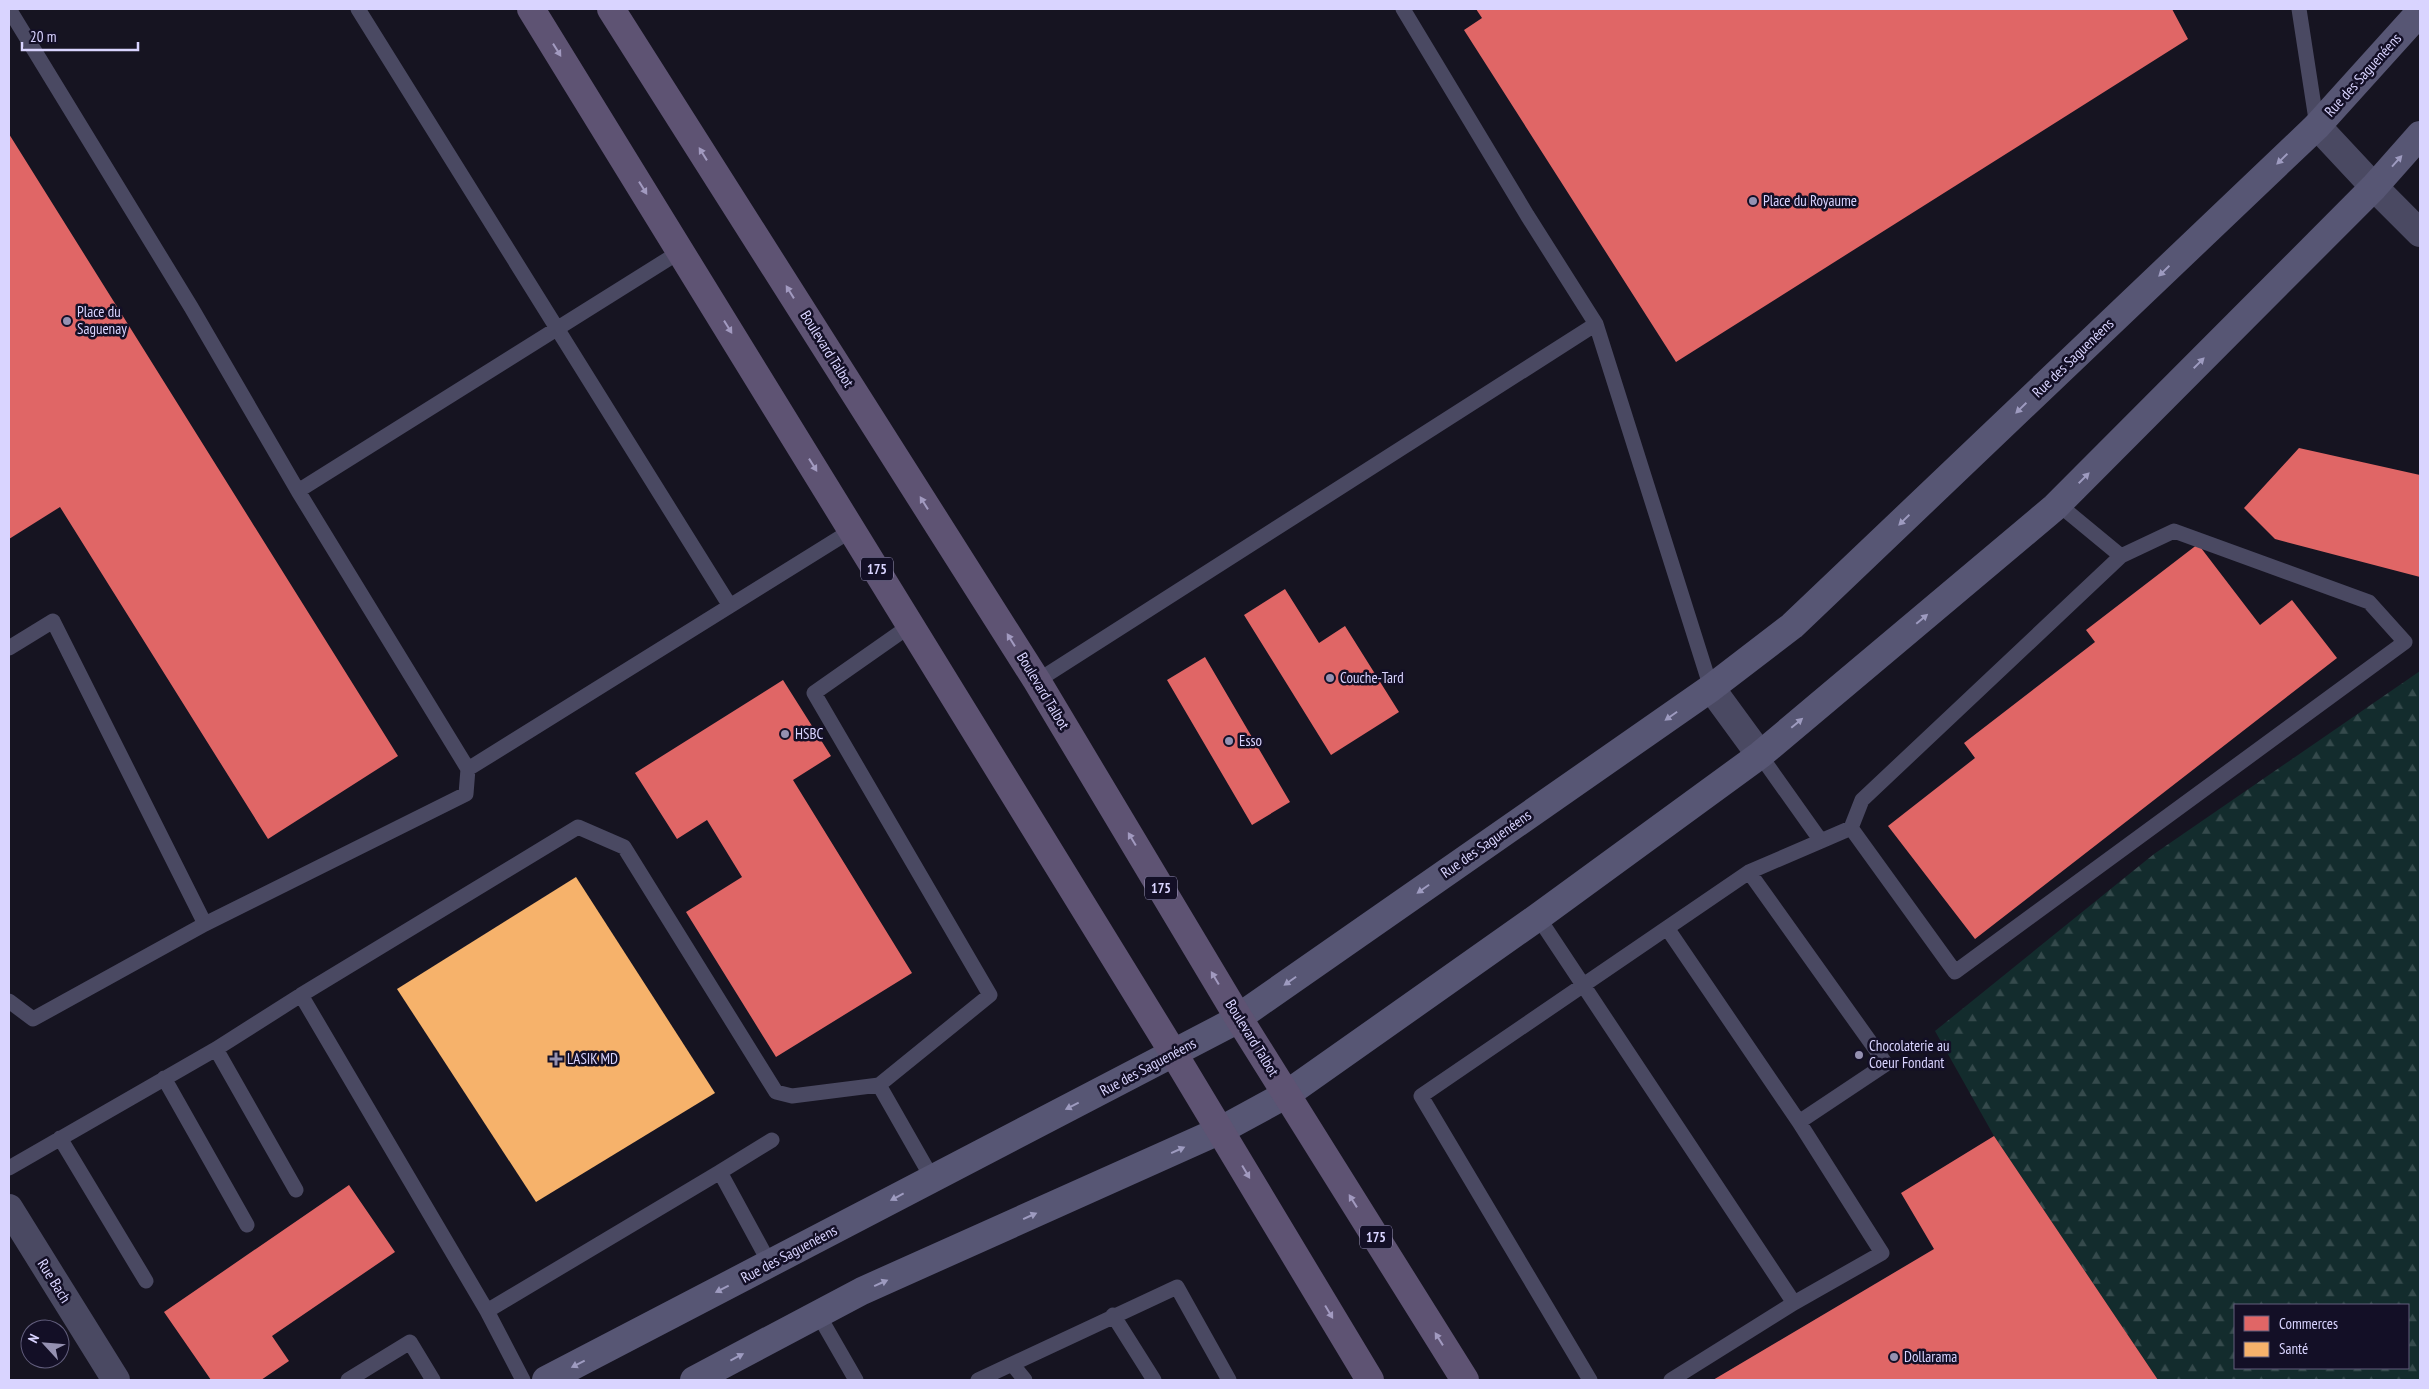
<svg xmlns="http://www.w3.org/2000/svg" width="2429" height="1389" font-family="'PT Sans Narrow',sans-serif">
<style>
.forest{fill:url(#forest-firs);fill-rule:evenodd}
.shops{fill:#e06666}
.health{fill:#f6b26b}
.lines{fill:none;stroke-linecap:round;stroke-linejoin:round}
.lane{stroke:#4a4962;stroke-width:15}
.street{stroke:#4a4962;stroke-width:28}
.secondary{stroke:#575674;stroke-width:28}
.primary{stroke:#5e5373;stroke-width:28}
.oneway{fill:#a29ac0}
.oneway2{fill:#9e9bc0}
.poi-dot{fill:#9591b1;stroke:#130f26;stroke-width:2}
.labels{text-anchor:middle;stroke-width:5;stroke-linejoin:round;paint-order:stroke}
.shield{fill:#130f26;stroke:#9e99be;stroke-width:1}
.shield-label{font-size:14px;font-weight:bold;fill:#d9d4ff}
.street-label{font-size:15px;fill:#d9d4ff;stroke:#130f26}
.poi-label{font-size:15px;fill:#d9d4ff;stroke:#130f26;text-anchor:start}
</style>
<defs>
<pattern id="forest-firs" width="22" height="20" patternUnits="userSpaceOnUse" patternTransform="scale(1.25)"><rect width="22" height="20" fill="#132c2d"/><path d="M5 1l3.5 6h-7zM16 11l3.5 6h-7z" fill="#354a4c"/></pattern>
</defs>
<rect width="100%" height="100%" fill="#161421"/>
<path class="forest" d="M 2420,671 L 2420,1380 L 2158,1380 L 1994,1136 L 1935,1031 L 2154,854 ZM 2235,1305 L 2408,1305 L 2408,1368 L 2235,1368 Z"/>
<path class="shops" d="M 1476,9 L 2172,9 L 2188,39 L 1676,362 L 1464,30 L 1482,18 Z
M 9,134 L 398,756 L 268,839 L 60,507 L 9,539 Z
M 2299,448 L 2420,475 L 2420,577 L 2275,539 L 2244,508 Z
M 2198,544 L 2260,625 L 2292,600 L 2337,658 L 1975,939 L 1888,826 L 1975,758 L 1964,743 L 2095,642 L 2086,630 Z
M 1285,589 L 1319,643 L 1345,626 L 1399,712 L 1331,755 L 1244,615 Z
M 1205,657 L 1290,802 L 1252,825 L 1167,680 Z
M 783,680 L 831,756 L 793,780 L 912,973 L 776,1057 L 686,912 L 742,877 L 707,820 L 677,839 L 635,773 Z
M 1994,1136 L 2158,1380 L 1713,1380 L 1934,1249 L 1901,1193 Z
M 349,1185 L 395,1252 L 272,1336 L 289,1361 L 261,1380 L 211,1380 L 164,1312 Z"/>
<path class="health" d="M 576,877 L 715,1093 L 536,1202 L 397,989 Z"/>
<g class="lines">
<path class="lane" d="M 9,9 L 191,307 L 298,491 L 681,251
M 358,9 L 730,606
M 1403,9 L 1527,215 L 1596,324 L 1711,688
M 2299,9 L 2317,126
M 298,491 L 468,769 L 852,530
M 9,648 L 53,621 L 205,924
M 1037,681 L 1596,324
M 1851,828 L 1862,800 L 2121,556 L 2058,504
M 1821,841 L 1851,828 L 1955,972 L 2405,642 L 2369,602 L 2174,531 L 2121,556
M 1749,872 L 1886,1064 L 1799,1122
M 1538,917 L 1794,1303
M 1667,928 L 1799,1122 L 1882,1253 L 1794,1303 L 1671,1380
M 9,1001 L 33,1019 L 205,924 L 466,794 L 468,769
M 216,1049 L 296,1190
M 164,1078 L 247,1225
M 879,1085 L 990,995 L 814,693 L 911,625
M 60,1138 L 146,1281
M 9,1168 L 216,1049 L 301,995
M 720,1172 L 772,1140
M 487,1311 L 720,1172 L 770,1264
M 818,1314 L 856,1380
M 1113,1315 L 1154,1380
M 1012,1364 L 1025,1380
M 348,1380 L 410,1342 L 433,1380
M 523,1380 L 487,1311 L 301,995 L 578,827 L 624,847 L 776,1092 L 792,1096 L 879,1085 L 932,1178
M 978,1380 L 1177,1287 L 1229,1380
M 1590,1380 L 1421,1096 L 1749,872 L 1821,841 L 1760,755"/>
<path class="street" d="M 2317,126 L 2374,187 L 2420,233
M 1711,688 L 1760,755
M 9,1208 L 116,1380"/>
<path class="secondary" d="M 546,1380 L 1229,1024 L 1711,688 L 1792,626 L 2317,126 L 2420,12
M 694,1380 L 862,1291 L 1221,1130 L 1287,1094 L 1538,917 L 1760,755 L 2055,507 L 2374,187 L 2420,135"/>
<path class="primary" d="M 531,9 L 1174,1054 L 1370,1380
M 611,9 L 1037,681 L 1238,1017 L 1465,1380"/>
</g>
<defs><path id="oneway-solid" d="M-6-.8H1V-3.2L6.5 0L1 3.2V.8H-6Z" transform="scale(1.25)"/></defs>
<g class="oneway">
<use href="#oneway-solid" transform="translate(557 50) rotate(58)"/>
<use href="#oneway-solid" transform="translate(703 154) rotate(-122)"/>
<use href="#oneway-solid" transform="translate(643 188) rotate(58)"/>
<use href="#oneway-solid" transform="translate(790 292) rotate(-122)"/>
<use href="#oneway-solid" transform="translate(728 327) rotate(58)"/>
<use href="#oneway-solid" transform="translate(813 465) rotate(58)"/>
<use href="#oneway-solid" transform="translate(924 503) rotate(-122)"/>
<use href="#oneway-solid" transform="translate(1011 640) rotate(-122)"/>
<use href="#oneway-solid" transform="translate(1132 839) rotate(-121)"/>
<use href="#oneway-solid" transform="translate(1215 978) rotate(-121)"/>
<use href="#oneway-solid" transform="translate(1246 1172) rotate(59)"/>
<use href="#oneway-solid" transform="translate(1353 1201) rotate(-122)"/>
<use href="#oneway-solid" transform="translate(1329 1312) rotate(59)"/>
<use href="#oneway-solid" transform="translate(1439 1339) rotate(-122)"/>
</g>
<g class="oneway2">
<use href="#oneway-solid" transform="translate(2282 159) rotate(136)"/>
<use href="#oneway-solid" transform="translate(2397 161) rotate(-48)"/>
<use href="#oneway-solid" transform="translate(2164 271) rotate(136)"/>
<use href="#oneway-solid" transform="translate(2199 363) rotate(-45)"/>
<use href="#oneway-solid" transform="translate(2021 408) rotate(136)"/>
<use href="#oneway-solid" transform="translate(2084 478) rotate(-45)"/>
<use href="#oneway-solid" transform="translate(1904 520) rotate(136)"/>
<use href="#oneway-solid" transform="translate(1922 619) rotate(-40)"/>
<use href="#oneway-solid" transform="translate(1671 716) rotate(145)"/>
<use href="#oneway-solid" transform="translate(1797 723) rotate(-40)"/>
<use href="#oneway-solid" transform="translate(1423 889) rotate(145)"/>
<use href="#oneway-solid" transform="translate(1290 981) rotate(145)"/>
<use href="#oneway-solid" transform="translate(1072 1106) rotate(153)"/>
<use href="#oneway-solid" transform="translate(1178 1150) rotate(-24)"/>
<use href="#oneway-solid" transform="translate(897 1197) rotate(152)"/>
<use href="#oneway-solid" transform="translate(1030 1216) rotate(-24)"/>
<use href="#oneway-solid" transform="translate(881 1283) rotate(-24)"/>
<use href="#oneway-solid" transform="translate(722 1289) rotate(153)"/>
<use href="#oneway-solid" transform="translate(737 1357) rotate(-28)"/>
<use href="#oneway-solid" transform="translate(578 1364) rotate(153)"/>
</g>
<g class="poi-dot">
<circle cx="1753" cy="201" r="5"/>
<circle cx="67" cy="321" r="5"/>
<circle cx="1330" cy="678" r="5"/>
<circle cx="785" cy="734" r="5"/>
<circle cx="1229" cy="741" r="5"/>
<circle cx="1859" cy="1055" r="5"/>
<path d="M553.5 1051.5h5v5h5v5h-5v5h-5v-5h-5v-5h5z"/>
<circle cx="1894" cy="1357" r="5"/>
</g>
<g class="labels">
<g class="shield">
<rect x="861" y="557.5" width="32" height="23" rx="4"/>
<rect x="1145" y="876.5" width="32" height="23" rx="4"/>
<rect x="1360" y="1225.5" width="32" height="23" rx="4"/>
</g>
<g class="shield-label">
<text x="877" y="574">175</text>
<text x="1161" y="893">175</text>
<text x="1376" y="1242">175</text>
</g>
<g class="street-label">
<text transform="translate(2363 75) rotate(-48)" y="5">Rue des Saguenéens</text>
<text transform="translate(827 349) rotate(58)" y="5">Boulevard Talbot</text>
<text transform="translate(2073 358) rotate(-44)" y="5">Rue des Saguenéens</text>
<text transform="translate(1043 691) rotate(59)" y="5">Boulevard Talbot</text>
<text transform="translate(1486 844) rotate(-35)" y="5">Rue des Saguenéens</text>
<text transform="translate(1252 1038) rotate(58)" y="5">Boulevard Talbot</text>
<text transform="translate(1148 1067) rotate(-28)" y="5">Rue des Saguenéens</text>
<text transform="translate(789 1254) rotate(-28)" y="5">Rue des Saguenéens</text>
<text transform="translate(54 1281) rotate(58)" y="5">Rue Bach</text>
</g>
<g class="poi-label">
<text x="1763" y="206">Place du Royaume</text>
<text x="77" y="317">Place du<tspan x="77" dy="17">Saguenay</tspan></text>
<text x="1340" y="683">Couche-Tard</text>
<text x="795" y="739">HSBC</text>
<text x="1239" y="746">Esso</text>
<text x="1869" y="1051">Chocolaterie au<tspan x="1869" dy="17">Coeur Fondant</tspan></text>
<text x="567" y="1064">LASIK MD</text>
<text x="1904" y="1362">Dollarama</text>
</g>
</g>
<rect width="2429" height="1389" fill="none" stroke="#d9d4ff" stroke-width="20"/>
<rect x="2234" y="1304" width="175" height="65" fill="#130f26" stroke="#625e7d"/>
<rect x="2244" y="1316" width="25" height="15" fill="#e06666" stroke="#625e7d"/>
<text x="2279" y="1329" font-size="15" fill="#d9d4ff">Commerces</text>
<rect x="2244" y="1342" width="25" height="15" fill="#f6b26b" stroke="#625e7d"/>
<text x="2279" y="1354" font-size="15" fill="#d9d4ff">Santé</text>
<g transform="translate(45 1344) rotate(296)"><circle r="24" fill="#130f26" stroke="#625e7d"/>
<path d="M0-4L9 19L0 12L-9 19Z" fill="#9591b1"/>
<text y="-8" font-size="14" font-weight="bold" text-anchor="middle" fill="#d9d4ff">N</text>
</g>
<path d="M22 42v8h116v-8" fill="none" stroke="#d9d4ff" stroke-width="2.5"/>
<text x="30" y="42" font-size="15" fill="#d9d4ff" stroke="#130f26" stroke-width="4" paint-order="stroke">20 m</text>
</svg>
